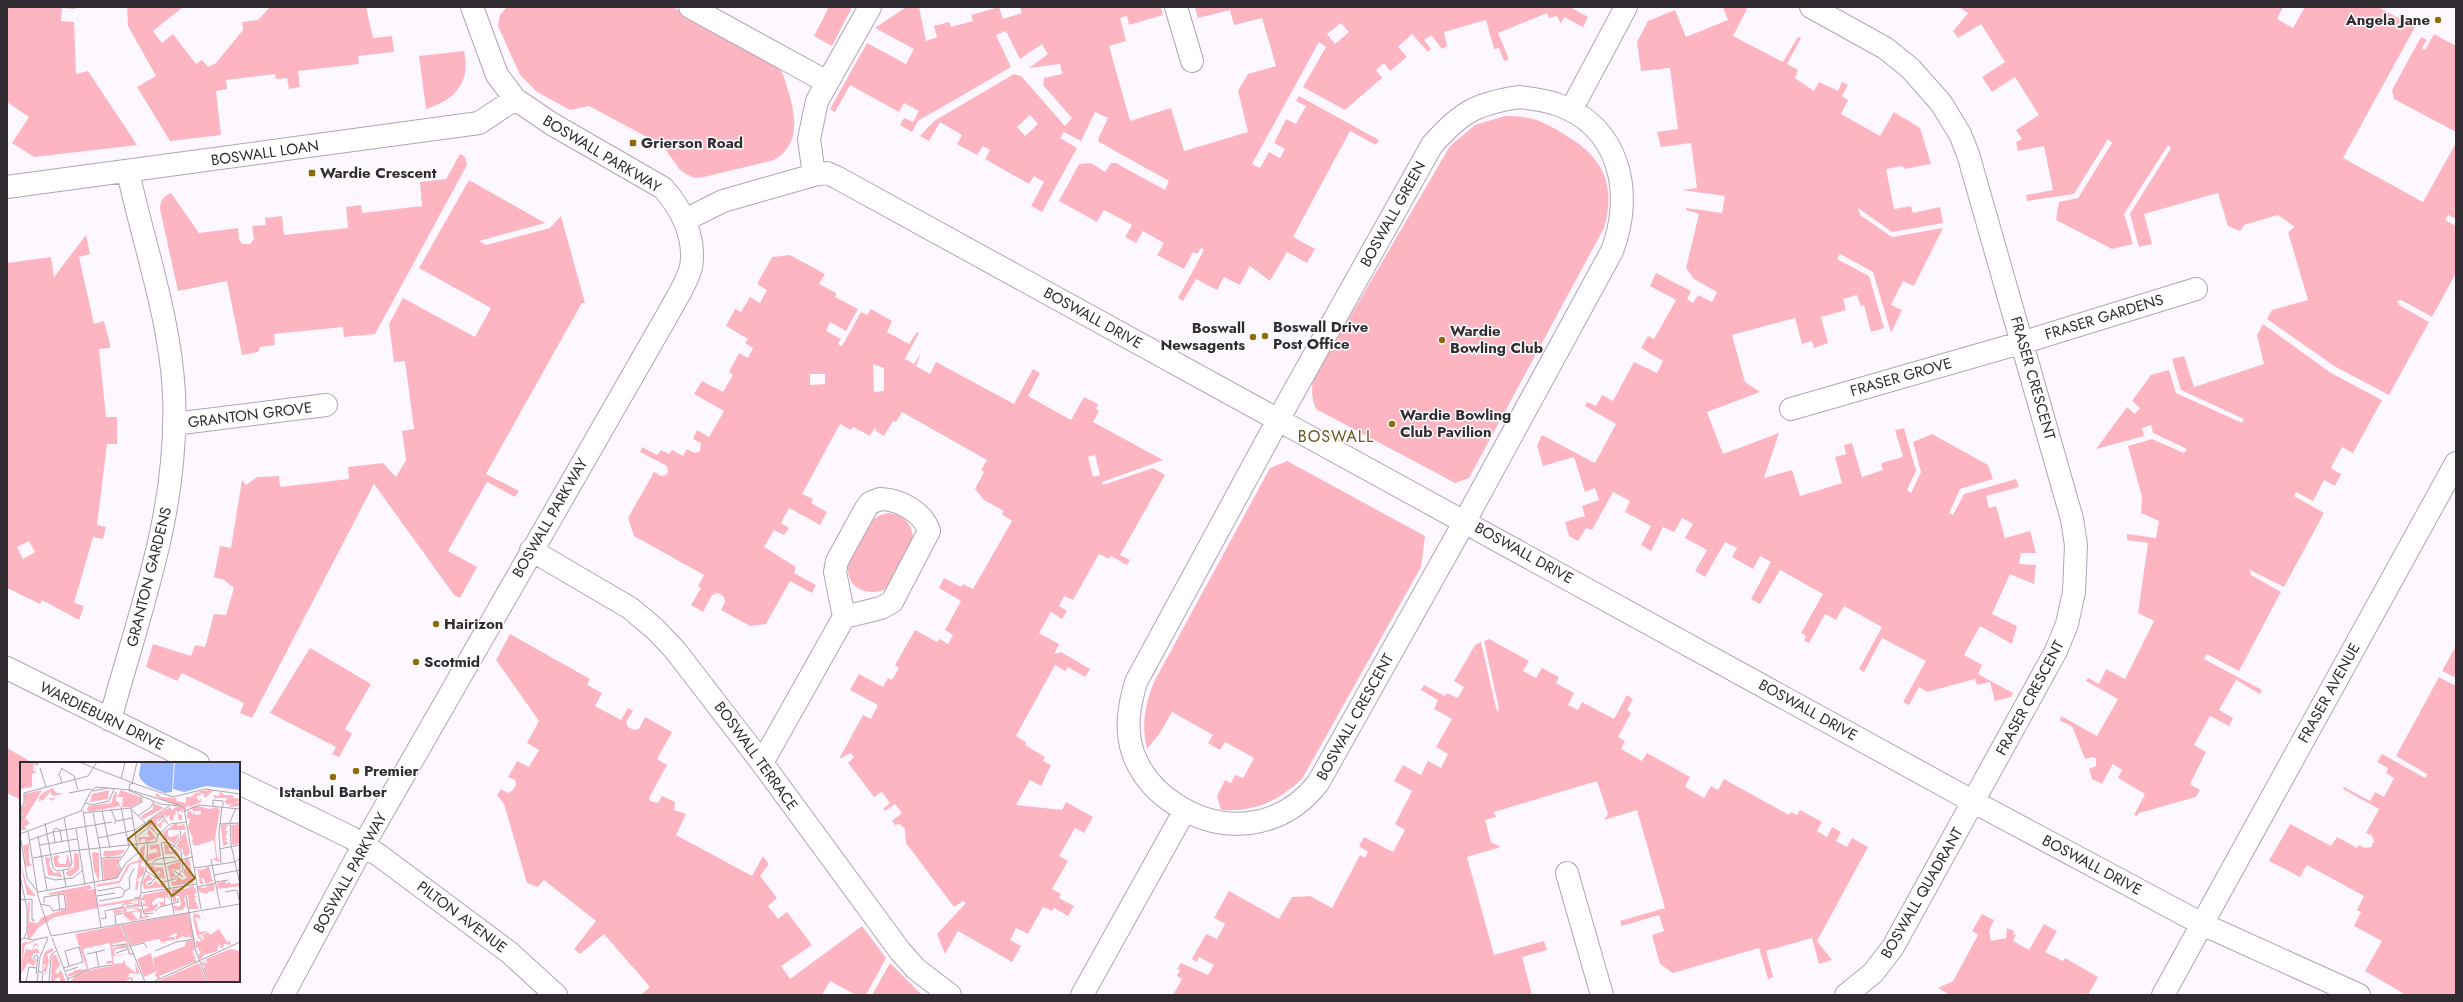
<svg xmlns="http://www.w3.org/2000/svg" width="2463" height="1002" font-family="Jost,sans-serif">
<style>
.green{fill:#fdb6c1;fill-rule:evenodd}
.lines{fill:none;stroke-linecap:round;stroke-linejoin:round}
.minor-casing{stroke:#b0a4b4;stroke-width:24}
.minor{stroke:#fff;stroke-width:22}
.poi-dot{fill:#8f6b10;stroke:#fff;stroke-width:1.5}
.labels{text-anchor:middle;stroke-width:3;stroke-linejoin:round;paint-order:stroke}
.poi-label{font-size:15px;font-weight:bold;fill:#312c32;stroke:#fff;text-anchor:start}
.street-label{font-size:15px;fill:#312c32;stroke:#fff}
.neighbourhood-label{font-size:16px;letter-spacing:1px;fill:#6d541b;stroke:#fff}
.inset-road{fill:none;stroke:#aba6ad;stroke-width:1}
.view{fill:#8f6b10;fill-opacity:0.15;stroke:#8f6b10;stroke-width:2}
.inset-edge{fill:none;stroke:#312c32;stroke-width:2}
</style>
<rect width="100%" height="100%" fill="#fdf8ff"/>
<path class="green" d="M 7,7 L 75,7 L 75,9 L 62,8 L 61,21 L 74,22 L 76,74 L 88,71 L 137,145 L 34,157 L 12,143 L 29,117 L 7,102 Z
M 127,7 L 183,7 L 153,31 L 162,43 L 173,34 L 196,64 L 202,60 L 208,67 L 216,63 L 243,30 L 242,22 L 258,20 L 270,7 L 366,7 L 373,38 L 392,36 L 394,52 L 358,56 L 359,64 L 298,71 L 300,87 L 289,89 L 287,78 L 276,79 L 275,74 L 226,80 L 227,89 L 216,91 L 221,135 L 170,141 L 137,87 L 156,76 L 128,26 Z
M 507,7 L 673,7 L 778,65 C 784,74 786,84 789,94 C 796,117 800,146 774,160 L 704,177 L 695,178 L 686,174 L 680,170 L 662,145 L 589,106 L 570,110 L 537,92 L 520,75 L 498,26 L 500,15 Z
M 826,7 L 852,7 L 832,46 L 814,36 L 828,9 Z
M 906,7 L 919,7 L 926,41 L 937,37 L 934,26 L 949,22 L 951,27 L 973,21 L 971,15 L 999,7 L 1003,19 L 1022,13 L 1020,7 L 1161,7 L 1163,15 L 1129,25 L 1127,16 L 1120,18 L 1126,41 L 1109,46 L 1130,121 L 1171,108 L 1184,151 L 1248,132 L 1238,91 L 1248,74 L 1276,66 L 1262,18 L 1234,25 L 1230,10 L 1198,18 L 1195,7 L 1570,7 L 1588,17 L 1583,27 L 1564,17 L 1561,24 L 1557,16 L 1549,18 L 1547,13 L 1498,33 L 1509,59 L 1504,61 L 1499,48 L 1494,49 L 1486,20 L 1444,32 L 1447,46 L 1442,49 L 1431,35 L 1424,40 L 1431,49 L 1428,52 L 1412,34 L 1398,47 L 1407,57 L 1390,71 L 1384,63 L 1376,70 L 1382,78 L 1345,110 L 1303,87 L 1326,47 L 1319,42 L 1252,164 L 1260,168 L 1269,152 L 1280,158 L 1285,149 L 1274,143 L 1286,119 L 1296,124 L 1306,106 L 1296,101 L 1299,96 L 1379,140 L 1376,145 L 1350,131 L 1293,237 L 1315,249 L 1307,263 L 1287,252 L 1270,281 L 1250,266 L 1240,285 L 1224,277 L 1217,290 L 1196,279 L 1183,301 L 1178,298 L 1204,250 L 1201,248 L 1197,254 L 1193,252 L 1184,269 L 1157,255 L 1164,243 L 1143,231 L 1136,243 L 1125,237 L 1132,225 L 1104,210 L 1097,222 L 1059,201 L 1079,164 L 1091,163 L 1105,172 L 1111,163 L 1116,163 L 1165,190 L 1169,181 L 1099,142 L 1098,139 L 1108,118 L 1095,112 L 1081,141 L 1064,132 L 1060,138 L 1077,148 L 1042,212 L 1031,206 L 1044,182 L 1034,176 L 1029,184 L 985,159 L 990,150 L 983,146 L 977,155 L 957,144 L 962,135 L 940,122 L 929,141 L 920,136 L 934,121 L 1014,74 L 1021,76 L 1065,126 L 1072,118 L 1043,85 L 1044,78 L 1062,74 L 1060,64 L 1029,68 L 1048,54 L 1042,44 L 1020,59 L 1006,31 L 996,35 L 1011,67 L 918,121 L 912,132 L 900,125 L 904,118 L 913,122 L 919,111 L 904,103 L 899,112 L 850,85 L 835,112 L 830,109 L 867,43 L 906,64 L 914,49 L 875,28 ZM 1341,23 L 1349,32 L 1335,44 L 1327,34 ZM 1030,115 L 1038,124 L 1025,136 L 1017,127 Z
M 1723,7 L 1744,7 L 1747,9 L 1733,36 L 1783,62 L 1798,37 L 1801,38 L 1787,64 L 1798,70 L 1795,78 L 1814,91 L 1819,82 L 1838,91 L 1842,82 L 1848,85 L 1842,96 L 1848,100 L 1841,114 L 1880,136 L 1894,112 L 1920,128 L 1931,164 L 1904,169 L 1903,166 L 1886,169 L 1894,209 L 1911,206 L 1913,213 L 1940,207 L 1943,223 L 1892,232 L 1858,208 L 1860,215 L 1892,237 L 1943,228 L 1914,286 L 1903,281 L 1891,305 L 1902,310 L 1891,333 L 1873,272 L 1840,254 L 1837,259 L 1869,276 L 1884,328 L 1871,332 L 1864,305 L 1861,306 L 1857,295 L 1843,299 L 1846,310 L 1821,317 L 1828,343 L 1814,348 L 1812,341 L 1802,344 L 1795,318 L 1732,335 L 1745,382 L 1760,392 L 1707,412 L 1723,454 L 1779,433 L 1764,478 L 1792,470 L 1800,496 L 1842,483 L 1835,457 L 1846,454 L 1844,445 L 1852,443 L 1862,477 L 1883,470 L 1881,463 L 1903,457 L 1895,430 L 1904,428 L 1916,471 L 1907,490 L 1911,493 L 1921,472 L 1913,442 L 1932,434 L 1988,465 L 1993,479 L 1960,489 L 1949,513 L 1953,515 L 1964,494 L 2016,479 L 2019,487 L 1986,496 L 1989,508 L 1996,506 L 2005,538 L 2030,531 L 2036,553 L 2021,553 L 2019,564 L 2036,565 L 2034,584 L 2010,574 L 1992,614 L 2017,626 L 2012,644 L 1980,626 L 1964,655 L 1982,665 L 1978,674 L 2013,693 L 2011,697 L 1995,701 L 1990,682 L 1977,685 L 1975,679 L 1927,692 L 1919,687 L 1909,705 L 1903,702 L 1926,661 L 1882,638 L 1864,672 L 1859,669 L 1882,627 L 1844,606 L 1836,620 L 1825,614 L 1809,643 L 1804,641 L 1806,636 L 1801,633 L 1823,594 L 1780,570 L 1760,604 L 1751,599 L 1771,562 L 1760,556 L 1753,569 L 1732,557 L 1737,548 L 1725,542 L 1705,577 L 1695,571 L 1707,550 L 1685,538 L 1693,524 L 1682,518 L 1674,532 L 1663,527 L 1651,551 L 1641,545 L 1651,526 L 1625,512 L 1630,501 L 1613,492 L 1592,530 L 1586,528 L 1578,541 L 1569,536 L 1565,522 L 1585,516 L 1582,506 L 1599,500 L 1595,488 L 1585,492 L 1574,457 L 1543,466 L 1537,446 L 1542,435 L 1595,463 L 1616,424 L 1585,406 L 1587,402 L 1596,406 L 1602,395 L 1613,401 L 1634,362 L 1657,373 L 1663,361 L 1641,348 L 1648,336 L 1654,339 L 1676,300 L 1650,286 L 1656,273 L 1691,291 L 1687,299 L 1693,303 L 1698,295 L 1712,302 L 1717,292 L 1694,279 L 1686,268 L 1699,214 L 1686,210 L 1686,208 L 1722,213 L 1725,196 L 1682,190 L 1697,188 L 1691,143 L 1661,147 L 1657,132 L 1678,129 L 1670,68 L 1641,71 L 1637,42 L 1648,21 L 1675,10 L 1686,37 L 1728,20 Z
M 1959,7 L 2283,7 L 2277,19 L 2293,28 L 2305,7 L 2378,7 L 2415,27 L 2343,158 L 2423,202 L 2456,143 L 2456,219 L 2448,215 L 2445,220 L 2456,226 L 2456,273 L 2432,317 L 2401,300 L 2397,301 L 2399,305 L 2429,322 L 2389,395 L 2334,366 L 2267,319 L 2272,310 L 2308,300 L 2288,232 L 2295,227 L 2278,215 L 2244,225 L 2240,231 L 2228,226 L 2218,193 L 2144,214 L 2152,244 L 2139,247 L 2130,214 L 2171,148 L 2168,145 L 2124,214 L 2133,244 L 2112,249 L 2056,220 L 2059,202 L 2078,198 L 2112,143 L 2108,139 L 2074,194 L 2027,201 L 2026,195 L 2053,190 L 2044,146 L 2018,151 L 2016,142 L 2022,139 L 2016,130 L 2039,115 L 2015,77 L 1992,92 L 1982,77 L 2005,62 L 1981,24 L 1958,38 L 1953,31 L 1968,13 Z
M 2434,34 L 2456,46 L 2456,132 L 2394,99 L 2392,90 L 2421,37 L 2427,40 L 2422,48 L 2425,50 Z
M 464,51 C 471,83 455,100 426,109 L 419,56 Z
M 1505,116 C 1532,116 1544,121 1567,136 C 1604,158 1616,186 1604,228 L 1469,478 L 1455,483 L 1316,409 C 1312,399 1311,391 1313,380 L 1450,146 L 1475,125 Z
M 460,154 L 465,157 L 467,165 L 375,334 L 344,337 L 343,327 L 274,334 L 275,345 L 260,347 L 258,352 L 242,355 L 227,281 L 178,291 L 160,209 C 160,201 163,196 171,193 L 199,233 L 238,228 L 239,240 L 243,244 L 250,244 L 254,239 L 252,226 L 266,225 L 265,218 L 282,216 L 284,235 L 348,228 L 346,207 L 361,205 L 362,213 L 422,206 L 420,182 L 446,179 Z
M 469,180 L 545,223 L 479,241 L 486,245 L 550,228 L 561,216 L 585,303 L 582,303 L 579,308 L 486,474 L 519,491 L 515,497 L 487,482 L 448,551 L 477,567 L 460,598 L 454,595 L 374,484 L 252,718 L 240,713 L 244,703 L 182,673 L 177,681 L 146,667 L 153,644 L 191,656 L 195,645 L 205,647 L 214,614 L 226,615 L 234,588 L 224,580 L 214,577 L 220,546 L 231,548 L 242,480 L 246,485 L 257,477 L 279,476 L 280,487 L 349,479 L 348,467 L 383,463 L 396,477 L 406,460 L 402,431 L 414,429 L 405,361 L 394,362 L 389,324 L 403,298 L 475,337 L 491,308 L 419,268 Z
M 86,235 L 90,254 L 79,257 L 94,324 L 104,321 L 110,344 L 110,348 L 99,349 L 106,417 L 117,417 L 117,444 L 107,444 L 97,525 L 106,527 L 103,539 L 93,537 L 74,603 L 84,606 L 79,620 L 42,600 L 40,604 L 7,588 L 7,263 L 51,257 L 54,277 ZM 29,541 L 35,552 L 23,559 L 17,547 Z
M 790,255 L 825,274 L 819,284 L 836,293 L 835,297 L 858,309 L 846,331 L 830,322 L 826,331 L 841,339 L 838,344 L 842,346 L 861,312 L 867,315 L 871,309 L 892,321 L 887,332 L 909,344 L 917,332 L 919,333 L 905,359 L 914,364 L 921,353 L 916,366 L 930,374 L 936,362 L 1014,404 L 1033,369 L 1040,373 L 1028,396 L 1071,420 L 1084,397 L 1098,404 L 1096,409 L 1099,411 L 1093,422 L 1163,460 L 1102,482 L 1103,485 L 1153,468 L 1165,475 L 1120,555 L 1130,560 L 1127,565 L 1111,556 L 1109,559 L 1099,554 L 1073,600 L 1064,596 L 1059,606 L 1067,611 L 1062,619 L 1051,612 L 1039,633 L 1059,644 L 1054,654 L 1061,652 L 1090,669 L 1085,677 L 1068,667 L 1065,671 L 1055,665 L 1016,736 L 1026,742 L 1025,745 L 1045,757 L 1043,761 L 1051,765 L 1041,786 L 1030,780 L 1016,805 L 1062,810 L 1066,802 L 1093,817 L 1084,833 L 1075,828 L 1059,856 L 1068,861 L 1052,889 L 1061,894 L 1059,898 L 1074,906 L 1068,916 L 1054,908 L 1052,911 L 1043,907 L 1028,934 L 1016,928 L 1010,940 L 1021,946 L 1012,962 L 958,931 L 945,954 L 937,934 L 966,903 L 963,901 L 954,907 L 906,843 L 905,829 L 900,824 L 895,825 L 892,821 L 902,813 L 895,804 L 885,811 L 883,809 L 890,803 L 882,792 L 874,797 L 848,763 L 854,757 L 851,753 L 839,759 L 863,715 L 871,719 L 878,705 L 850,690 L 859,674 L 883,687 L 888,678 L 892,680 L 899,668 L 895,665 L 915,630 L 937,642 L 940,639 L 948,644 L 953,635 L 945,630 L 961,601 L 939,588 L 944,578 L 961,587 L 963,584 L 973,589 L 1012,521 L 1002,514 L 1004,511 L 984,500 L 975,489 L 984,472 L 981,470 L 987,460 L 902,412 L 896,422 L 893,421 L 884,436 L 876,431 L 875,427 L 870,436 L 853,427 L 851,430 L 840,424 L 802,494 L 813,499 L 811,503 L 827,512 L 820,525 L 789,508 L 781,523 L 789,528 L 784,535 L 774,530 L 764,547 L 796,567 L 794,573 L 816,585 L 812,593 L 790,581 L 766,624 L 750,626 L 721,610 L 725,602 L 724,597 L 718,593 L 712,595 L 703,612 L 691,605 L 701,588 L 698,586 L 704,575 L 634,536 L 628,518 L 654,472 L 661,476 L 666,475 L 668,472 L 667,466 L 640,452 L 642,447 L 657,455 L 661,450 L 669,454 L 672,450 L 683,456 L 687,449 L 695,453 L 700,451 L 701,443 L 693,439 L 697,430 L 709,437 L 724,411 L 694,394 L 702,381 L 723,392 L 733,375 L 729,372 L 739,353 L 748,358 L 753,348 L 745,343 L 748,339 L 726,326 L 735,309 L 741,312 L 750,297 L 760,303 L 767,290 L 757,284 L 772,257 ZM 873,364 L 884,368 L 884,391 L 874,392 ZM 810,374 L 825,374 L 825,384 L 810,385 ZM 1095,455 L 1100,475 L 1093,477 L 1088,457 Z
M 2263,324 L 2331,373 L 2382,400 L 2353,453 L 2342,447 L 2331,468 L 2341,474 L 2335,486 L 2324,480 L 2313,501 L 2296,492 L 2294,496 L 2324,513 L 2284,587 L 2250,570 L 2251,575 L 2281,592 L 2239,671 L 2207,654 L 2204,659 L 2262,690 L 2260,694 L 2236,680 L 2219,710 L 2233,718 L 2229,726 L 2210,716 L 2194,745 L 2206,752 L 2190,784 L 2200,790 L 2196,797 L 2139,813 L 2137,816 L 2134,815 L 2145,794 L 2118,778 L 2122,770 L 2113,764 L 2102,784 L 2092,779 L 2089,769 L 2096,766 L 2096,758 L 2092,757 L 2085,759 L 2072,726 L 2060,721 L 2061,716 L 2097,736 L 2118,699 L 2086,681 L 2088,678 L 2099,684 L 2106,669 L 2125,679 L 2154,621 L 2138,613 L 2148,543 L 2127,540 L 2127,534 L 2156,538 L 2159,521 L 2141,513 L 2142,497 L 2128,446 L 2152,439 L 2184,453 L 2187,449 L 2153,433 L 2151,425 L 2142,428 L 2144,436 L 2096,449 L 2127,407 L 2135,414 L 2140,408 L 2132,401 L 2151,375 L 2169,370 L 2176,393 L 2242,423 L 2244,419 L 2181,390 L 2172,359 L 2184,356 L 2194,387 L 2264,364 L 2257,335 Z
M 1287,461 L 1425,536 L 1421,567 L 1302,779 C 1277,802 1254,812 1221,810 L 1217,796 L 1225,780 L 1231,783 L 1235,775 L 1243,778 L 1254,758 L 1225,742 L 1220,750 L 1208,743 L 1213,735 L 1172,712 L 1160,733 L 1147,749 C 1141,724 1145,705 1154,682 L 1270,468 Z
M 889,513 C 904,515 912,523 913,538 L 886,589 C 871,596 848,591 848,569 C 848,560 867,523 875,518 C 880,515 884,514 889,513 Z
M 510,634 L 590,679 L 587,685 L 602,693 L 595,706 L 621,720 L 628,708 L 633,711 L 626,722 L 628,727 L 634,730 L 639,729 L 645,717 L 672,732 L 657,759 L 667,765 L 649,798 L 650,801 L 658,803 L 662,796 L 675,802 L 674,810 L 686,814 L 676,835 L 752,876 L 763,856 L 769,864 L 760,876 L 777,898 L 768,906 L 778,919 L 787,912 L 812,945 L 781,966 L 790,979 L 862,926 L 886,958 L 866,995 L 856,995 L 830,981 L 822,995 L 641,995 L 650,987 L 604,934 L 580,954 L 574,949 L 596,921 L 544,880 L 538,887 L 527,883 L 504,804 L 497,795 L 501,789 L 508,793 L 512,791 L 516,785 L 515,780 L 508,777 L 517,761 L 529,767 L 539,750 L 527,743 L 539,721 L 496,660 Z
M 1489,639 L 1529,661 L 1523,671 L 1536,678 L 1542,668 L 1559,677 L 1556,683 L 1574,693 L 1568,705 L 1578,710 L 1582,702 L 1614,719 L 1627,695 L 1633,699 L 1627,710 L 1631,713 L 1618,737 L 1625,741 L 1621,749 L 1642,761 L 1647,753 L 1690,777 L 1685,787 L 1704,798 L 1711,786 L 1718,790 L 1724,779 L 1789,815 L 1791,812 L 1797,815 L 1800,810 L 1822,822 L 1817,831 L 1827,837 L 1832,827 L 1841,832 L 1836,841 L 1847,847 L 1852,838 L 1868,847 L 1817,941 L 1832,960 L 1819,964 L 1812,938 L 1766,951 L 1773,977 L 1768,979 L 1759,948 L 1673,973 L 1660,964 L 1652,935 L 1664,931 L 1659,915 L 1622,926 L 1620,921 L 1665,908 L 1637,810 L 1604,820 L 1608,814 L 1597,781 L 1494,812 L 1496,817 L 1485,820 L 1491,842 L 1501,847 L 1467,857 L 1494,955 L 1544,941 L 1547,950 L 1522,957 L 1532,995 L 1173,995 L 1182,979 L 1177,976 L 1180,970 L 1177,969 L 1181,963 L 1208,975 L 1214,965 L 1199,957 L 1196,962 L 1192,959 L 1206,934 L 1217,939 L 1225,924 L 1214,918 L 1229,891 L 1279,919 L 1292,897 L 1310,896 L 1332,908 L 1360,855 L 1365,858 L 1368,852 L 1359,846 L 1364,837 L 1393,852 L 1405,830 L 1395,824 L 1412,791 L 1394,781 L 1403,765 L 1421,775 L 1428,761 L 1441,768 L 1448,754 L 1436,747 L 1452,719 L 1434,709 L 1438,700 L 1421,690 L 1424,685 L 1445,696 L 1447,693 L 1458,698 L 1464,687 L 1454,681 L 1475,645 L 1481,642 L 1497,712 L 1499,709 L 1484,641 Z
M 2456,646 L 2456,678 L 2442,671 Z
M 310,648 L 371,684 L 345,729 L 352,734 L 339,757 L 332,754 L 336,747 L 270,713 Z
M 2439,677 L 2456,686 L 2456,995 L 2406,995 L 2365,971 L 2382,941 L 2354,926 L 2361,912 L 2357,910 L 2364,896 L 2307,865 L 2300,877 L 2269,861 L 2290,824 L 2331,846 L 2337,837 L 2357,848 L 2359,845 L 2365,848 L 2371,847 L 2374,841 L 2372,836 L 2366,833 L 2379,809 L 2343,789 L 2344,787 L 2370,801 L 2375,792 L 2384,797 L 2394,778 L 2386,773 L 2388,768 L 2377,762 L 2382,754 L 2425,778 L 2427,774 L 2396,756 Z
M 7,748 L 33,763 L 21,763 L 21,800 L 7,793 Z
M 1982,914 L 1994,920 L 1989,931 L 1991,941 L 2006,938 L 2007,928 L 2014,931 L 2013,934 L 2016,935 L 2013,941 L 2029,950 L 2044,924 L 2057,931 L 2045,952 L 2063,961 L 2065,958 L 2098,977 L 2088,995 L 2085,993 L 2083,995 L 1950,995 L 1938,988 L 1953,981 L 1978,935 L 1972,931 Z
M 890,963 L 922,995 L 872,995 Z"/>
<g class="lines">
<defs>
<path id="minor" d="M 690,7 L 827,82
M 1176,7 L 1192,61
M 1811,7 L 1885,48 L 1910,68 L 1941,103 L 1960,134 L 1968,154 L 2072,519 L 2076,545 L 2074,592 L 2067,624 L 2056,651 L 1893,947 L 1873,973 L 1846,995
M 1520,97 C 1532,99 1545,100 1556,104 C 1621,126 1634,194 1612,251 L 1465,521 L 1318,783 C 1282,829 1223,836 1175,804 C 1156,792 1141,775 1133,753 C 1125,729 1129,706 1136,682 L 1278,420 L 1432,145 C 1461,112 1477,103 1520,97 Z
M 1571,110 L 1626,7
M 814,175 L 809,139 L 817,101 L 870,7
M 7,187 L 479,123 L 515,99
M 685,220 L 723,201 L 814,175 L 827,173 L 836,177 L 1974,802 L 2202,924 L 2359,995
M 1791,409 L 2034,339 L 2196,289
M 174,424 L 326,405
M 880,499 C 899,499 923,512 929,531 L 892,602 L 881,608 L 844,617 L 835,572 L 837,561 L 865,510 L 870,503 Z
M 531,550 L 630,608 L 655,629 L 675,650 L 762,763 L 900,951 L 916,969 L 950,995
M 7,668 L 198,763
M 110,720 C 140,609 179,511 174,393 C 170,318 144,245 128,172
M 762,763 L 844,617
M 239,783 L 350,837 L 380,856 L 510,953 L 556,995
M 1567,873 L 1602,995
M 283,995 L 363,846 L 668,314 C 676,299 687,283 691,267 C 696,238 682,209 663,188 L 552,124 L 515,99 L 497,75 L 472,7
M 1082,995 L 1185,810
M 2163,995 L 2456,463"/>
</defs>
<use href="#minor" class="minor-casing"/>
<use href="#minor" class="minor"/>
</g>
<g class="poi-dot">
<circle cx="2438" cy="20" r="4"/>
<rect x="629" y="139" width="8" height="8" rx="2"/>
<rect x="308" y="169" width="8" height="8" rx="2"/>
<circle cx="1265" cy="336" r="4"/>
<circle cx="1253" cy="337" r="4"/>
<circle cx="1442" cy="340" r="4"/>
<circle cx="1392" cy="424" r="4"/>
<circle cx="436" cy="624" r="4"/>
<circle cx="416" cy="662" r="4"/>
<circle cx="356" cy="771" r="4"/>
<circle cx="333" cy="777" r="4"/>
</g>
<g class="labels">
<g class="poi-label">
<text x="2430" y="25" text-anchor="end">Angela Jane</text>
<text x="641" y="148">Grierson Road</text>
<text x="320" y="178">Wardie Crescent</text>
<text x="1273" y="332">Boswall Drive<tspan x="1273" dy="17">Post Office</tspan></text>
<text x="1245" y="333" text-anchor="end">Boswall<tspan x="1245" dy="17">Newsagents</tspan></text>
<text x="1450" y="336">Wardie<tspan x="1450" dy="17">Bowling Club</tspan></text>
<text x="1400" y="420">Wardie Bowling<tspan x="1400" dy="17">Club Pavilion</tspan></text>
<text x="444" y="629">Hairizon</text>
<text x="424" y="667">Scotmid</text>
<text x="364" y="776">Premier</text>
<text x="333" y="797" text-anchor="middle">Istanbul Barber</text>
</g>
<g class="street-label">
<text transform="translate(265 153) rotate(-8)" y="5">BOSWALL LOAN</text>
<text transform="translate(602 154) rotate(31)" y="5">BOSWALL PARKWAY</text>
<text transform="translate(1393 214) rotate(-61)" y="5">BOSWALL GREEN</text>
<text transform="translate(2104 317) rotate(-17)" y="5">FRASER GARDENS</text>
<text transform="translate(1093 318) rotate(29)" y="5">BOSWALL DRIVE</text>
<text transform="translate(1901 377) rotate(-16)" y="5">FRASER GROVE</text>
<text transform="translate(2033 378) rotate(74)" y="5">FRASER CRESCENT</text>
<text transform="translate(250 415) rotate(-7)" y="5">GRANTON GROVE</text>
<text transform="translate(550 518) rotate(-60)" y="5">BOSWALL PARKWAY</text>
<text transform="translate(1524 553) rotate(29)" y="5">BOSWALL DRIVE</text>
<text transform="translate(149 577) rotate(-76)" y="5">GRANTON GARDENS</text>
<text transform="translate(2329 693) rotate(-61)" y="5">FRASER AVENUE</text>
<text transform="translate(2030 698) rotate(-62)" y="5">FRASER CRESCENT</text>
<text transform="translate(1808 710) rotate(29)" y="5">BOSWALL DRIVE</text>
<text transform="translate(102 716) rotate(26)" y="5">WARDIEBURN DRIVE</text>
<text transform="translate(1355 717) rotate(-61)" y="5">BOSWALL CRESCENT</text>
<text transform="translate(756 756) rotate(54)" y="5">BOSWALL TERRACE</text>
<text transform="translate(2092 865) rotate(28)" y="5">BOSWALL DRIVE</text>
<text transform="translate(350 873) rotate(-61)" y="5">BOSWALL PARKWAY</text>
<text transform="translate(1922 893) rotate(-60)" y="5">BOSWALL QUADRANT</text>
<text transform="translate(462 917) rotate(37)" y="5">PILTON AVENUE</text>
</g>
<g class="neighbourhood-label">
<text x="1336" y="442">BOSWALL</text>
</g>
</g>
<g transform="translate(20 762)">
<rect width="220" height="220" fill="#fdf8ff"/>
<path d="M 2,0 L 27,0 L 20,0 L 17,4 L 14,2 L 13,9 L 17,10 L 12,12 L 12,25 L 0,27 L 0,2 ZM 32,26 L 37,31 L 44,31 L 34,34 L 31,32 L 31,29 L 24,37 L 30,36 L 35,36 L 32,39 L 29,36 L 16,40 L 21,37 L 18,37 L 23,31 ZM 22,28 L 1,63 L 6,56 L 10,62 L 4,64 L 7,68 L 0,68 L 0,71 L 0,59 L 3,53 L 1,45 L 5,43 L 4,32 ZM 89,28 L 88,37 L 70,40 L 72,32 ZM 101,28 L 120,35 L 122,39 L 111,45 L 102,45 L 103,35 L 97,35 ZM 194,28 L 185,36 L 183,31 L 176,35 L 179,39 L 181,36 L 181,40 L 170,45 L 167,43 L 166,48 L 135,34 L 137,31 L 141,35 L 156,36 L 157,39 L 166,41 L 166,35 L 171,35 L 177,30 L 179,32 L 179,29 ZM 200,29 L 204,33 L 213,33 L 213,36 L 220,37 L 220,39 L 215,40 L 220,41 L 220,44 L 209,45 L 212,41 L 208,43 L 204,40 L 208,36 L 194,36 L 194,33 L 199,34 ZM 95,30 L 97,30 L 96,39 L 99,40 L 100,44 L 69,50 L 67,48 L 68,44 L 91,41 ZM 133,41 L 144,46 L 123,57 L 121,54 L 133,47 ZM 178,44 L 190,47 L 196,45 L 200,48 L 195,76 L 197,95 L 200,98 L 198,100 L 192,97 L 196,96 L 194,78 L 176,84 L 172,82 L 174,80 L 171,80 L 173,77 L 168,65 L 170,57 L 167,56 L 167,49 L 171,49 L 172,53 L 174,50 L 175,53 L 181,52 L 181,49 L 173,49 L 171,45 ZM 150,45 L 152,49 L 155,45 L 161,45 L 164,50 L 159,49 L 158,52 L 162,53 L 162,58 L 159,58 L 157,49 L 155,49 L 156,53 L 150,52 L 154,53 L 153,59 L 149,57 L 150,52 L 146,56 L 145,53 L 136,59 L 138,63 L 144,56 L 145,61 L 142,60 L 141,66 L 135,62 L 133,65 L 137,69 L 131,66 L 135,60 L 130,65 L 128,59 ZM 156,61 L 158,64 L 164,62 L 166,68 L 148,68 L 148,74 L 151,75 L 160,72 L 154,82 L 148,78 L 145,79 L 143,70 ZM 208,62 L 205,69 L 208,69 L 205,75 L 208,78 L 205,78 L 209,82 L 203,84 L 201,63 ZM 220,62 L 220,82 L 212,83 L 211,63 ZM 129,67 L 136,76 L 125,81 L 126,77 L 122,77 L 119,81 L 118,75 L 130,75 L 127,71 ZM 165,69 L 170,91 L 166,95 L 163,92 L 163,85 L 162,88 L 156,84 ZM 9,81 L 9,100 L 12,103 L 6,105 L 3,84 ZM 144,81 L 152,85 L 148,87 L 150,90 L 156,87 L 160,93 L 159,96 L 155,92 L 145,92 ZM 125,82 L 124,99 L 120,102 L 122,105 L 125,105 L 124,112 L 117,118 L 119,120 L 117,128 L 115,128 L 119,100 L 110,103 L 100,121 L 76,125 L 78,122 L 99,119 L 108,102 L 119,98 L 120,87 ZM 139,82 L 141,94 L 127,100 L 128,92 L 138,90 L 136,86 L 130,88 L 130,83 ZM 104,88 L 105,89 L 100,93 L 86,95 L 83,93 L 84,89 ZM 74,90 L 79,91 L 79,119 L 74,109 L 72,91 ZM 47,91 L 51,103 L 49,105 L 35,105 L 33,95 L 37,93 L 40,94 L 37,98 L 40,102 L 46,102 ZM 54,91 L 59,92 L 59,108 L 50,115 L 45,111 L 54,105 ZM 25,95 L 30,96 L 29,103 L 34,111 L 40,110 L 42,115 L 28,113 ZM 100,96 L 97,103 L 101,108 L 98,115 L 84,119 L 82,97 ZM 169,96 L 174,121 L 152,124 L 151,119 L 155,120 L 158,115 L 163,118 L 167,116 L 163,110 L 166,105 L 164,98 ZM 0,99 L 7,123 L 16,134 L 7,133 ZM 161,99 L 160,108 L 151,107 L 156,114 L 151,117 L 147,104 ZM 132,103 L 136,106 L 143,105 L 145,117 L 138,115 L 141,111 L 139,108 L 135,113 L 128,107 L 128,104 ZM 189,104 L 192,118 L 195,118 L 186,122 L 183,115 L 181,117 L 184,122 L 180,122 L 178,109 L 175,107 L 182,108 ZM 128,112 L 133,117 L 126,120 L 127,124 L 132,123 L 136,118 L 139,122 L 145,121 L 146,125 L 124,127 L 122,120 ZM 206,119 L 206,122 L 210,119 L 210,122 L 219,121 L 220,124 L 198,127 L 197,121 ZM 191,122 L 195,123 L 194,129 L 189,129 L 187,132 L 179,130 L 178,125 L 184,126 ZM 70,123 L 72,126 L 64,129 L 75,127 L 78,146 L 35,155 L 19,165 L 10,177 L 7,176 L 8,140 L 10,139 L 9,160 L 18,161 L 21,156 L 47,146 L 45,131 L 29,133 L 29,131 ZM 173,123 L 177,130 L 174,133 L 177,135 L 173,137 L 177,137 L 175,138 L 179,147 L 169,147 L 168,132 L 164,136 L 167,146 L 165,144 L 163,148 L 155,149 L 153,143 L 159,145 L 161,142 L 159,134 L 155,134 L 157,139 L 153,140 L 152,127 L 165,127 ZM 147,128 L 151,140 L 149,136 L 145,135 L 145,143 L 141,144 L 139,140 L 144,140 L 144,136 L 137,136 L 132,140 L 133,144 L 137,141 L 138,144 L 133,149 L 124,151 L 124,147 L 130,145 L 123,144 L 123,141 L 126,142 L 124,138 L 119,139 L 121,141 L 119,144 L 114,144 L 114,141 L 118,142 L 118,138 L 108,140 L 113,141 L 112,144 L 112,142 L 105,143 L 104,141 L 79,145 L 79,143 L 123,135 L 123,133 ZM 105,145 L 110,145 L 109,148 L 108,145 L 106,148 L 107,150 L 119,148 L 111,146 L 110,148 L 111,145 L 122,147 L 122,155 L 128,153 L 129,155 L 119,158 L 120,151 L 117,149 L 112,151 L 118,158 L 111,159 L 104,154 L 103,147 L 95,148 L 102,148 L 102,150 L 94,152 L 93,148 ZM 178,150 L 181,157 L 175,155 L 179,170 L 188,169 L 181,173 L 179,170 L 180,173 L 177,174 L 173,156 L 174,151 L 178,153 ZM 168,151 L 174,176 L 170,176 L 168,173 L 168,176 L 163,174 L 156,178 L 155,174 L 158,173 L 156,171 L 148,175 L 154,175 L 155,178 L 145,179 L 146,182 L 143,179 L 143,182 L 139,177 L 111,183 L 102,163 ZM 100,163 L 112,191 L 105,179 L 92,182 L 93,189 L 93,186 L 105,182 L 107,186 L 95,187 L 94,193 L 108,192 L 108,188 L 109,191 L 109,192 L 93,194 L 94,202 L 103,201 L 104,197 L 106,203 L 116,211 L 115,200 L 120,212 L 110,211 L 107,216 L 98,219 L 110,215 L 113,216 L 113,220 L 110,217 L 102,220 L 50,220 L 55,214 L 74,207 L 93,204 L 92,201 L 87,202 L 86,199 L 92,199 L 90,181 L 63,187 L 69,208 L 48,215 L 48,212 L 54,210 L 54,208 L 67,207 L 55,172 ZM 199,167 L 207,180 L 210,179 L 211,183 L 204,182 L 202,187 L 199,182 L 197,189 L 184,193 L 180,198 L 178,193 L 181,190 L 178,188 L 179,185 L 176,186 L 176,178 L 180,180 L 181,177 L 176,176 L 180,174 L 183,178 L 184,175 L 181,174 L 188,170 L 190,173 ZM 18,178 L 5,183 L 2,200 L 6,187 L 12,188 L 14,182 L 16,181 L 19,185 L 15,183 L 13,188 L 17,186 L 20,191 L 14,191 L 11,196 L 16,200 L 14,204 L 8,201 L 1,212 L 2,181 ZM 174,178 L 175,187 L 172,190 L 175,192 L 172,193 L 175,194 L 176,196 L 174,197 L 177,199 L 139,214 L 140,216 L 138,217 L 135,213 L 137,209 L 124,215 L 117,197 L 131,191 L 135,209 L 133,196 L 165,184 L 166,179 ZM 32,186 L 34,189 L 27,192 L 29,199 L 25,214 L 25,202 L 23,203 L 25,207 L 25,209 L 23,210 L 21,208 L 24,207 L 22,205 L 23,196 L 25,190 ZM 210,187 L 220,189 L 220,220 L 189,220 L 183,206 L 186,204 L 183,204 L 181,200 L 186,198 L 183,201 L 187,201 L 186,197 ZM 32,193 L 36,193 L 40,203 L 35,210 L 37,212 L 41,208 L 46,220 L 40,220 L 40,215 L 35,217 L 36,220 L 31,220 ZM 179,201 L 187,220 L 136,220 L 147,215 Z" fill="#fdb6c1"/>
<path d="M 121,0 L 154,0 L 152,30 L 145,31 L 128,24 L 121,18 L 119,13 ZM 155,0 L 220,0 L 220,28 L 186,24 L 164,30 L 153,27 Z" fill="#97b4fe"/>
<path class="inset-road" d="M 59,0 L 113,21M 20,6 L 26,25M 41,6 L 54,14 L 58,28M 101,17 L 105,0M 42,21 L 39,12 L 42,7M 112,22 L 117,0M 108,28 L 140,42 L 159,44M 49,31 L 70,27 L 74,29 L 87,26M 66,41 L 72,43 L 89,39 L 94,27M 193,44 L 193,38 L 203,39 L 203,44M 0,45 L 4,42 L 4,31 L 68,14 L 77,0M 101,45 L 109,85 L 98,101 L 102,109M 216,46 L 210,60 L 211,83 L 220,122M 91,47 L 96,60 L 94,62M 63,48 L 81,166M 112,48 L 138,73M 82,49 L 90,86M 165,49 L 179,43 L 220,47M 63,51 L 111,46 L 122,40 L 121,34M 73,51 L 80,86 L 83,119M 118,54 L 131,45 L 134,39M 0,59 L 2,54 L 1,45M 96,59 L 112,56M 138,60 L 143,54 L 148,62M 25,61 L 33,106 L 37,109 L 49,107 L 52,101 L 44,55M 199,62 L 220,61M 56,67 L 65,123M 115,68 L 149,44M 8,69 L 18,134 L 31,174M 0,72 L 61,49 L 70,31 L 76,25 L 110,28M 138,73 L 150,62 L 167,60M 18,74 L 27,128M 116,75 L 129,65M 78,76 L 115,68M 1,78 L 7,116 L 17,129M 10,78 L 33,70 L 92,60M 35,81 L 33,69 L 36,66 L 40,68 L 42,80M 141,81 L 154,152M 20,83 L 57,77M 199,87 L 220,83M 151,88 L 161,74 L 160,69M 13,96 L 50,89 L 136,80 L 138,73M 81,96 L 101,95M 191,97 L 200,144M 133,101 L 135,98 L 144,96 L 154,95 L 156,97M 201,101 L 199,72 L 202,44M 125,102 L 145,102 L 172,95M 174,106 L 215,100 L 220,96M 43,108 L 46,125M 153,108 L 163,115M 126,109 L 143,120 L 155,117 L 163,107 L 161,89 L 148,80 L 141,81M 194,113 L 220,108M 0,114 L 7,147 L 7,169 L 4,176M 25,115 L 35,118 L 53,116 L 63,108M 196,120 L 208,118M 131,121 L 128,122 L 131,122 L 131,121 L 139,111M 177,125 L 196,121M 77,129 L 100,125 L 105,129 L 102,135 L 79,139M 105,129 L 110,126 L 109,116 L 114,106M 18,130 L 97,116 L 106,101 L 118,91 L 111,46M 205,130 L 217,128 L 219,138M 121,131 L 121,122 L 126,108 L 128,81M 38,133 L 40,148M 77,134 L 95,131M 166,134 L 176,190 L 188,220M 114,136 L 120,135 L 121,131 L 177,122M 0,138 L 12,137 L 12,158 L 14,159 L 13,157M 121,139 L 124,152 L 133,151M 20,142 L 30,144 L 33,149 L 46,146 L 44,132 L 24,135 L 24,141M 106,144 L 122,144M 181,147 L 164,46 L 159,43 L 110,28 L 109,23 L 113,21 L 153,35 L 185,27 L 220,32M 85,149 L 103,145 L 103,142M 135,149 L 140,145 L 158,140 L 158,136M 81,157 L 86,156 L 85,149M 101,162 L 125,220M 96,163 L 95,153 L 103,151M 31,174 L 220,142M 32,176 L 49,220M 0,179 L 4,176 L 13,178 L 28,175M 92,184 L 106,182 L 110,192 L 113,192M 110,184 L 124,181 L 127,186M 135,189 L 156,180 L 175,177M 76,190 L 79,205M 96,191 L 108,187M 67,192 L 85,188M 43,206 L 63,200 L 59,185 L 45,189 L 49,204M 18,209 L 23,211 L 22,220M 46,209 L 58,205M 16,212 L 18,194 L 16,193 L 13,196 L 17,199M 48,217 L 73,206 L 92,203M 6,220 L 9,205 L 17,206M 17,220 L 20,195 L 28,176M 29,220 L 31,193 L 36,189M 133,220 L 220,180"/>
<path class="view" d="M 131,59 L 175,116 L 152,134 L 108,77 Z"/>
<rect width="220" height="220" class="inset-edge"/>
</g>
<rect width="2463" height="1002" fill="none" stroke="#312c32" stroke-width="16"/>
</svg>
